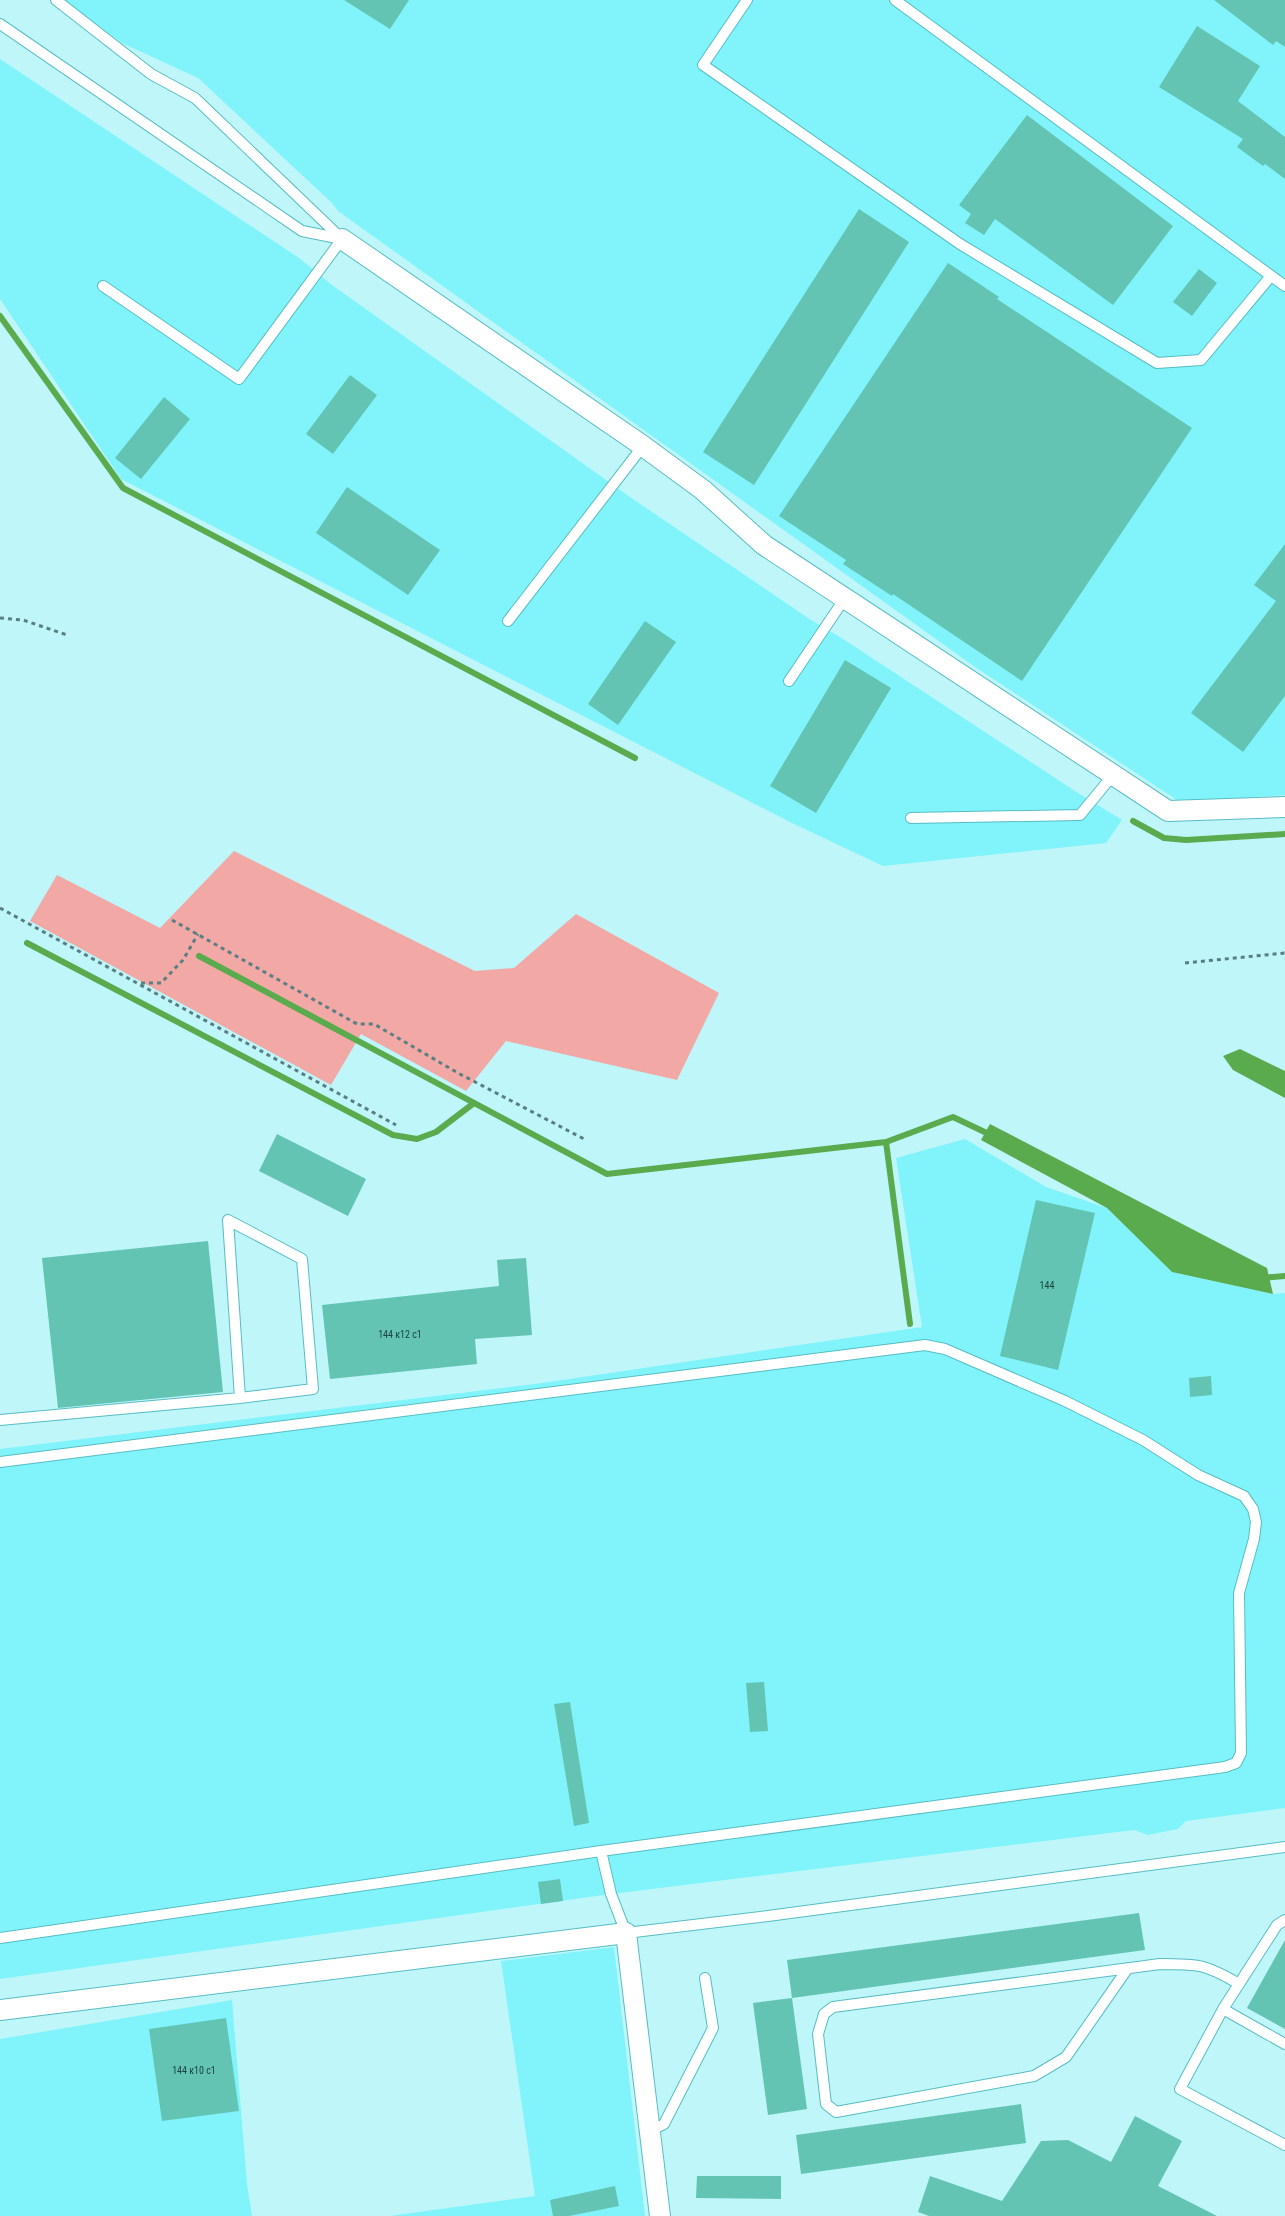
<svg xmlns="http://www.w3.org/2000/svg" width="1285" height="2216" font-family="'Roboto Condensed',sans-serif">
<style>
.built{fill:#81f4fb}
.green{fill:#f2a8a5}
.water{fill:#5aab4e}
.lines{fill:none;stroke-linecap:round;stroke-linejoin:round}
.stream{stroke:#5aab4e;stroke-width:6}
.building{fill:#63c4b3}
.service-casing{stroke:#56bdc3;stroke-width:12}
.minor-casing{stroke:#56bdc3;stroke-width:22}
.path{stroke:#5a7f82;stroke-width:3;stroke-dasharray:4 4;stroke-linecap:butt}
.service{stroke:#fff;stroke-width:10}
.minor{stroke:#fff;stroke-width:20}
.labels{text-anchor:middle;stroke-width:4;stroke-linejoin:round;paint-order:stroke}
.number-label{font-size:10px;fill:#1b4340}
</style>
<rect width="100%" height="100%" fill="#bef6fa"/>
<path class="built" d="M 63,0 L 1285,0 L 1285,795 L 1180,802 L 975,667 L 338,211 L 332,203 L 198,78 L 122,43 Z
M 0,59 L 299,258 L 332,285 L 630,497 L 808,618 L 840,637 L 1075,791 L 1122,820 L 1106,843 L 883,866 L 792,823 L 121,479 L 0,299 Z
M 965,1139 L 1046,1187 L 1107,1208 L 1172,1272 L 1273,1294 L 1285,1293 L 1285,1808 L 1186,1821 L 1178,1829 L 1148,1835 L 1134,1830 L 611,1894 L 0,1979 L 0,1449 L 542,1383 L 922,1327 L 896,1158 Z
M 614,1947 L 645,2216 L 390,2216 L 535,2196 L 501,1961 Z
M 232,2000 L 247,2184 L 252,2216 L 0,2216 L 0,2039 Z"/>
<path class="green" d="M 234,851 L 475,971 L 514,968 L 576,914 L 719,993 L 677,1080 L 506,1041 L 466,1091 L 361,1034 L 331,1085 L 30,921 L 57,875 L 160,928 Z"/>
<path class="water" d="M 1240,1049 L 1285,1071 L 1285,1098 L 1233,1070 L 1223,1056 Z
M 990,1124 L 1267,1268 L 1273,1294 L 1172,1272 L 1107,1208 L 981,1140 Z"/>
<g class="lines">
<path class="stream" d="M 0,316 L 123,488 L 635,758
M 1133,821 L 1164,838 L 1186,840 L 1285,834
M 27,943 L 393,1135 L 417,1139 L 436,1132 L 474,1103
M 199,956 L 607,1174 L 886,1142 L 910,1324
M 886,1142 L 953,1117 L 993,1136
M 1262,1278 L 1285,1276"/>
</g>
<path class="building" d="M 344,0 L 409,0 L 390,29 Z
M 1214,0 L 1285,0 L 1285,47 L 1276,41 L 1273,45 Z
M 1197,26 L 1260,66 L 1238,101 L 1285,137 L 1285,179 L 1265,164 L 1263,166 L 1237,147 L 1243,139 L 1159,87 Z
M 1027,115 L 1173,226 L 1113,305 L 995,219 L 984,235 L 965,223 L 971,214 L 959,205 Z
M 859,209 L 909,242 L 754,485 L 703,452 Z
M 948,263 L 999,297 L 997,299 L 1192,428 L 1022,681 L 893,594 L 892,596 L 843,564 L 846,560 L 779,516 Z
M 1199,269 L 1217,283 L 1192,316 L 1173,302 Z
M 350,375 L 377,395 L 333,454 L 306,434 Z
M 164,397 L 190,419 L 141,479 L 115,458 Z
M 347,487 L 440,550 L 408,595 L 316,533 Z
M 1285,544 L 1285,696 L 1243,752 L 1191,713 L 1276,601 L 1254,585 Z
M 645,621 L 676,642 L 618,725 L 588,704 Z
M 845,660 L 891,688 L 816,813 L 770,786 Z
M 277,1134 L 366,1179 L 348,1216 L 259,1171 Z
M 1036,1200 L 1095,1213 L 1058,1370 L 1000,1356 Z
M 208,1241 L 223,1392 L 58,1408 L 42,1258 Z
M 526,1258 L 532,1335 L 475,1339 L 477,1364 L 330,1379 L 322,1305 L 499,1286 L 497,1260 Z
M 1211,1376 L 1212,1395 L 1190,1397 L 1189,1378 Z
M 764,1682 L 768,1731 L 750,1732 L 746,1683 Z
M 570,1702 L 589,1823 L 574,1826 L 554,1704 Z
M 560,1879 L 563,1901 L 541,1904 L 538,1882 Z
M 1139,1913 L 1145,1950 L 792,1998 L 787,1960 Z
M 1285,1940 L 1285,2029 L 1247,2008 Z
M 792,1998 L 807,2109 L 768,2115 L 753,2003 Z
M 226,2018 L 239,2111 L 162,2121 L 149,2029 Z
M 1021,2104 L 1026,2143 L 801,2174 L 796,2135 Z
M 1135,2116 L 1182,2141 L 1158,2186 L 1217,2216 L 929,2216 L 918,2212 L 930,2176 L 1002,2201 L 1041,2141 L 1068,2140 L 1111,2162 Z
M 697,2176 L 781,2176 L 781,2199 L 696,2198 Z
M 615,2186 L 619,2206 L 569,2216 L 553,2216 L 550,2200 Z"/>
<g class="lines">
<defs>
<path id="service" d="M 56,0 L 151,74 L 195,98 L 341,238
M 747,0 L 703,65 L 960,244 L 1157,363 L 1201,360 L 1271,276
M 895,0 L 1285,286
M 0,24 L 302,231 L 342,239
M 103,286 L 239,379 L 342,239
M 508,621 L 643,446
M 789,681 L 845,598
M 911,818 L 1080,815 L 1113,775
M 228,1220 L 302,1259 L 313,1389 L 240,1398 Z
M 0,1420 L 240,1398
M 0,1462 L 925,1345 L 945,1349 L 1065,1401 L 1143,1440 L 1198,1475 L 1244,1496 L 1253,1509 L 1256,1522 L 1254,1539 L 1239,1593 L 1241,1753 L 1236,1763 L 1225,1767 L 601,1851 L 0,1938
M 601,1851 L 611,1894 L 626,1933 L 768,1916 L 1285,1847
M 1285,1920 L 1277,1925 L 1223,2009 L 1180,2089 L 1285,2145
M 1128,1968 L 1066,2057 L 1034,2076 L 836,2112 L 826,2104 L 818,2034 L 824,2014 L 833,2007 L 1160,1964 C 1198,1964 1206,1964 1239,1984
M 1223,2009 L 1285,2044
M 649,2131 L 664,2124 L 713,2028 L 705,1978"/>
<path id="minor" d="M 342,239 L 643,446 L 703,490 L 764,545 L 1168,811 L 1285,807
M 0,2010 L 626,1933 L 660,2216"/>
</defs>
<use href="#service" class="service-casing"/>
<use href="#minor" class="minor-casing"/>
<path class="path" d="M 0,618 L 23,620 L 67,635
M 0,908 L 396,1125
M 172,920 L 357,1024 L 374,1024 L 458,1073 L 586,1140
M 1185,963 L 1285,953
M 141,983 L 161,983 L 183,960 L 198,934"/>
<use href="#service" class="service"/>
<use href="#minor" class="minor"/>
</g>
<g class="labels">
<g class="number-label">
<text x="1047" y="1289">144</text>
<text x="400" y="1338">144 к12 с1</text>
<text x="194" y="2074">144 к10 с1</text>
</g>
</g>
</svg>
